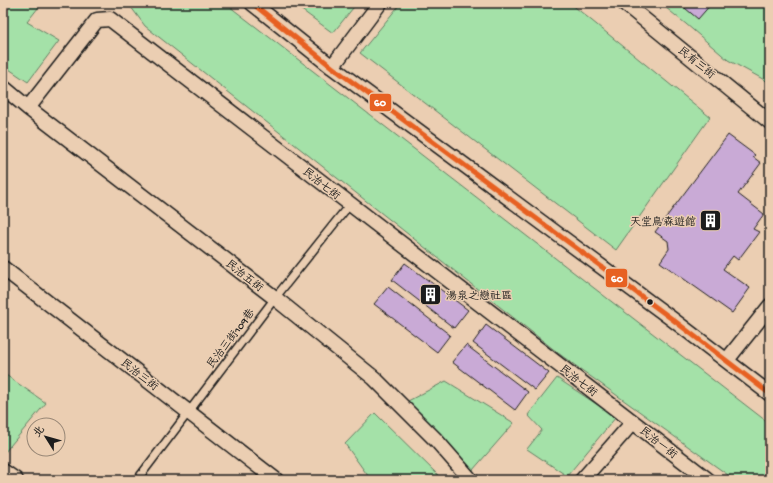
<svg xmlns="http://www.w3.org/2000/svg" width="773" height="483" font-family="'Gochi Hand','LXGW WenKai TC',sans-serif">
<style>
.green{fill:#a4e1a8;stroke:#607e62}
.building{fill:#c9aad6;stroke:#1c1c1c}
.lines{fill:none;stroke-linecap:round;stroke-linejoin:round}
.service-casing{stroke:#1c1c1c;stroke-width:10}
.minor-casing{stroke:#1c1c1c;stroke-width:17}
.service{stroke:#ebceb2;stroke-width:7}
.minor{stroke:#ebceb2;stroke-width:14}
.bus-1-casing{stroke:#ebceb2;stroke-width:8}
.bus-1{stroke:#e76122;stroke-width:5}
.bus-dot{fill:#1c1c1c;stroke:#ebceb2;stroke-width:1.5}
.labels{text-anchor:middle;stroke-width:3;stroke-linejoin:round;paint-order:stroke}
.street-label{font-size:11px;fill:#1c1c1c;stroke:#ebceb2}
.poi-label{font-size:11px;fill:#1c1c1c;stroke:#ebceb2;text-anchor:end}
.line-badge{stroke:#ebceb2;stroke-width:1.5}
.badge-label{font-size:11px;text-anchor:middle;font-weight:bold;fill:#fff}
</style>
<rect width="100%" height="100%" fill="#ebceb2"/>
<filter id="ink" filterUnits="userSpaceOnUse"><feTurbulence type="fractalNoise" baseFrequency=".025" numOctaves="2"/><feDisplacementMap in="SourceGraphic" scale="8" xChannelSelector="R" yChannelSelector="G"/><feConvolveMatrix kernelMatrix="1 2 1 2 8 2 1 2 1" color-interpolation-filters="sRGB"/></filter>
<g filter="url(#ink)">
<path class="green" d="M 3,3 L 42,3 L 27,22 L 59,41 L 28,82 L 3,65 Z
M 128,3 L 225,3 L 770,424 L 770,480 L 735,480 L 562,356 L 145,26 Z
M 292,3 L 357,3 L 333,33 Z
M 401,3 L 570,3 L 710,117 L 616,250 L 360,53 Z
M 660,3 L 770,3 L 770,83 L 728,60 L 686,24 Z
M 3,373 L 46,403 L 5,452 L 3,450 Z
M 557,378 L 616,417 L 567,476 L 527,449 L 542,430 L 528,415 Z
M 446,381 L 514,423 L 472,471 L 408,401 Z
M 375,413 L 443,480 L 371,480 L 345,444 Z"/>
<path class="building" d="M 679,3 L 712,3 L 698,19 Z
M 728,135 L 755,155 L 753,157 L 761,163 L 738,194 L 764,214 L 753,229 L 759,232 L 738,260 L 733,256 L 723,269 L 750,288 L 732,313 L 660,262 L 669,249 L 668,241 L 655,232 Z
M 405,263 L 468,310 L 454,328 L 392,280 Z
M 388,287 L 450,335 L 437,352 L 374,304 Z
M 486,325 L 549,373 L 535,390 L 473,343 Z
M 466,345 L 528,392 L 515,410 L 452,362 Z"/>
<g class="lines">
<defs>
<path id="service" d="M 137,480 L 275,298 L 350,204"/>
<path id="minor" d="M 252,3 L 332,67 L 672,319 L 770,394
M 624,3 L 770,122
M 332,67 L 380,3
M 3,87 L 28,108 L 275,298 L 374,378 L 436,440 L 471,480
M 28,108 L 97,20 L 110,19 L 633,422
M 3,268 L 276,480
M 727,360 L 770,306
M 3,471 L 16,480
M 582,480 L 633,422 L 708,480"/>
</defs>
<use href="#service" class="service-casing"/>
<use href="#minor" class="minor-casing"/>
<use href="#service" class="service"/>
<use href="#minor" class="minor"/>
<defs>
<path id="bus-1" d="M 252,3 L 332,67 L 672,319 L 770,394"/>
</defs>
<use href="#bus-1" class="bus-1-casing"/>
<use href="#bus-1" class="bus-1"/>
</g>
</g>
<defs>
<symbol id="building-square" viewBox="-11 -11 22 22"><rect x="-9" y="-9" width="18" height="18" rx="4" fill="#1c1c1c" stroke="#ebceb2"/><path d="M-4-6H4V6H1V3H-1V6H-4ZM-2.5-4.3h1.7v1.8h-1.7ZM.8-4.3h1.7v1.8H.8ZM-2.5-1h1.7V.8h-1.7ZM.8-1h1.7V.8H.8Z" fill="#fff"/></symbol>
</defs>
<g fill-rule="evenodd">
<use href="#building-square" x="698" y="208" width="25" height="25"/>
<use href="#building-square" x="418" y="282" width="25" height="25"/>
</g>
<circle class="bus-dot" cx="650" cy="302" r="3.5"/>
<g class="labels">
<g class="street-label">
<text transform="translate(697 62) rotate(39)" y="4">民有三街</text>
<text transform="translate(322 183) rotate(38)" y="4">民治七街</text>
<text transform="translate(245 275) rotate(38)" y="4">民治五街</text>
<text transform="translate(230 338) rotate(-53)" y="4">民治三街109巷</text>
<text transform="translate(140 374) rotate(38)" y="4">民治三街</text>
<text transform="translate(579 380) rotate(38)" y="4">民治七街</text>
<text transform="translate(659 442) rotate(38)" y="4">民治一街</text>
</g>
<g class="poi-label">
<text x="696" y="225">天堂鳥森遊館</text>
<text x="446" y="299" text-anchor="start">湯泉之戀社區</text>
</g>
</g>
<g class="line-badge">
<rect x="369" y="93" width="23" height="19" rx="4" fill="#e76122"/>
<rect x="605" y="268" width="23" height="20" rx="4" fill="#e76122"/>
</g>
<g class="badge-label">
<text x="380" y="106">60</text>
<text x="617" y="282">60</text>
</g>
<rect width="773" height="483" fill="none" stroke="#ebceb2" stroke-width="16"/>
<rect x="8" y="8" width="757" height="467" fill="none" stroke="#1c1c1c" stroke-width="1.5" filter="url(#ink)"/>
<g transform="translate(46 437) rotate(307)"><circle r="19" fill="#ebceb2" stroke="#988776"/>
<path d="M0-3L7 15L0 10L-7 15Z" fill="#1c1c1c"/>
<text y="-6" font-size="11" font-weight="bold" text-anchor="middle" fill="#1c1c1c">北</text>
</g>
</svg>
